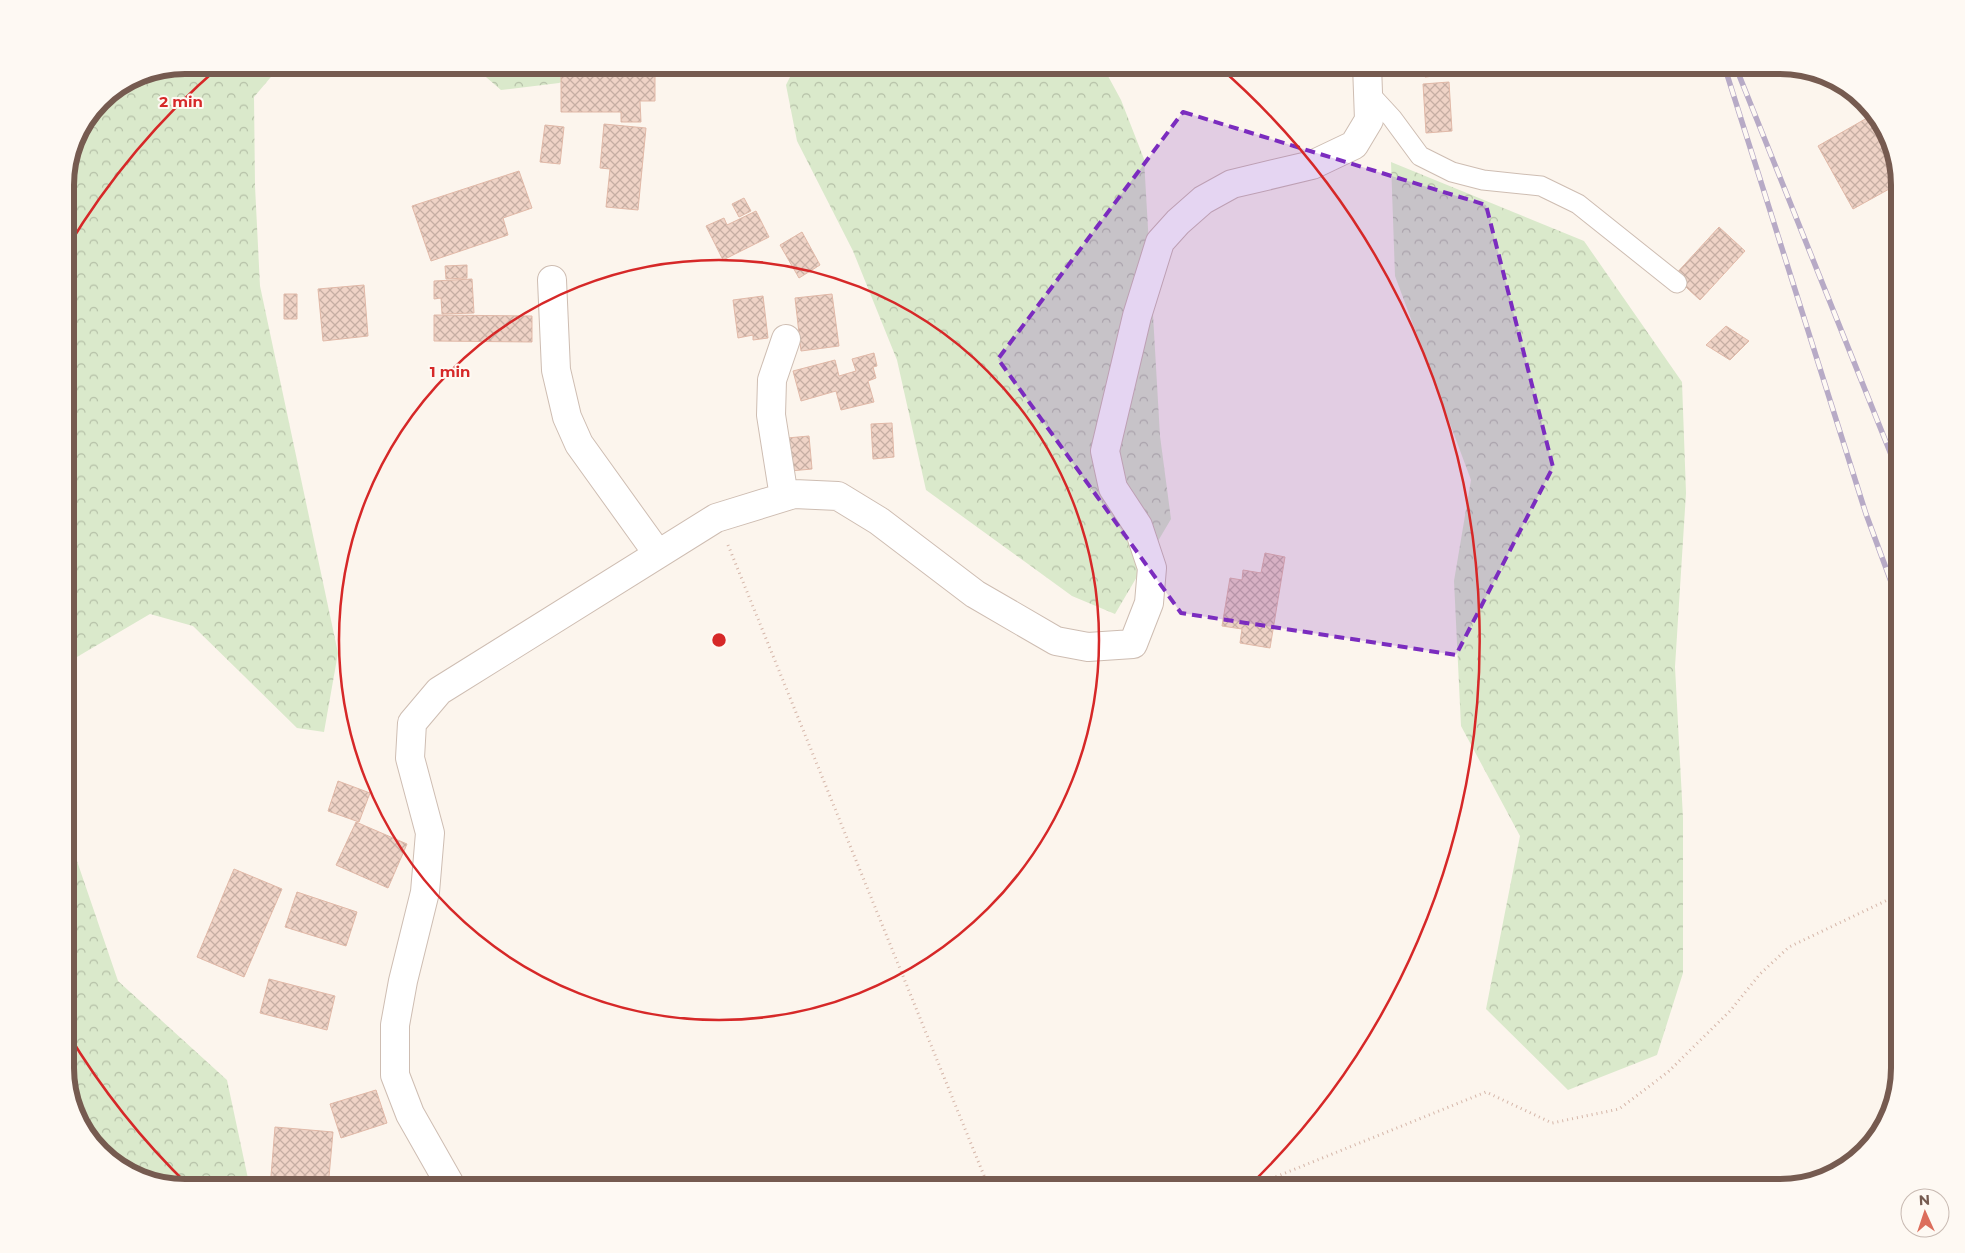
<svg xmlns="http://www.w3.org/2000/svg" width="1965" height="1253" font-family="Montserrat,sans-serif">
<style>
.forest{fill:url(#forest-crowns)}
.building{fill:url(#building-cross-hatch);stroke:#e1b9a8}
.lines{fill:none;stroke-linecap:round;stroke-linejoin:round}
.service-casing{stroke:#cebdb2;stroke-width:21}
.minor-casing{stroke:#cebdb2;stroke-width:30}
.path{stroke:#d5b6a9;stroke-width:3;stroke-dasharray:1 4;stroke-linecap:butt}
.service{stroke:#fff;stroke-width:19}
.minor{stroke:#fff;stroke-width:28}
.rail-casing{stroke:#b7aac6;stroke-width:5.5}
.rail{stroke:#fef9f3;stroke-width:4;stroke-dasharray:11;stroke-linecap:butt}
.marked{fill:#7b2cbf;fill-opacity:0.2;stroke:#7b2cbf;stroke-width:4;stroke-dasharray:10 6;stroke-linejoin:round}
.ring{fill:none;stroke:#d62828;stroke-width:2.5}
.rim{fill:none;stroke:#765b50;stroke-width:6}
.centre{fill:#d62828;stroke:#fef9f3;stroke-width:2.5}
.ring-label{font-size:15px;text-anchor:middle;font-weight:bold;fill:#d62828;stroke:#fef9f3;stroke-width:4;stroke-linejoin:round;paint-order:stroke}
</style>
<defs>
<pattern id="forest-crowns" width="20" height="18" patternUnits="userSpaceOnUse" patternTransform="scale(1.25)"><rect width="20" height="18" fill="#dae9cb"/><path d="M2 6a3 3 0 1 1 6 0M12 15a3 3 0 1 1 6 0" fill="none" stroke="#b5c0a7"/></pattern>
<pattern id="building-cross-hatch" width="8" height="8" patternUnits="userSpaceOnUse" patternTransform="scale(1.25)"><rect width="8" height="8" fill="#efd3c6"/><path d="M0 0l8 8M0 8l8-8" fill="none" stroke="#c6aea3"/></pattern>
</defs>
<rect width="100%" height="100%" fill="#fcf5ed"/>
<path class="forest" d="M 184,65 L 281,65 L 254,97 L 255,186 L 260,286 L 338,653 L 324,732 L 297,728 L 193,626 L 150,614 L 65,664 L 65,177 L 74,138 L 100,100 L 139,74 Z
M 472,65 L 592,65 L 559,83 L 501,90 Z
M 796,65 L 1102,65 L 1121,100 L 1144,159 L 1160,436 L 1171,519 L 1115,614 L 1072,596 L 926,490 L 897,360 L 853,251 L 797,141 L 786,85 Z
M 1391,162 L 1584,241 L 1682,382 L 1686,493 L 1675,667 L 1683,818 L 1683,973 L 1657,1055 L 1568,1090 L 1486,1009 L 1520,836 L 1461,726 L 1454,581 L 1471,480 L 1395,276 Z
M 65,826 L 118,981 L 227,1080 L 250,1188 L 184,1188 L 118,1168 L 81,1128 L 65,1076 Z"/>
<path class="building" d="M 561,65 L 655,65 L 655,101 L 640,101 L 641,122 L 621,122 L 621,112 L 561,112 Z
M 1425,65 L 1443,65 L 1443,75 L 1425,77 Z
M 1449,82 L 1452,131 L 1426,133 L 1423,84 Z
M 1874,114 L 1884,125 L 1894,161 L 1891,162 L 1897,171 L 1900,183 L 1853,209 L 1818,146 Z
M 604,124 L 646,128 L 638,210 L 606,207 L 610,169 L 600,168 Z
M 545,125 L 564,127 L 560,164 L 540,162 Z
M 519,171 L 532,208 L 503,218 L 508,235 L 431,261 L 412,206 Z
M 744,198 L 751,211 L 739,217 L 732,204 Z
M 756,211 L 769,237 L 723,260 L 706,226 L 724,218 L 727,225 Z
M 1719,227 L 1745,251 L 1700,300 L 1674,276 Z
M 802,232 L 820,265 L 799,278 L 780,245 Z
M 467,265 L 467,278 L 446,279 L 445,266 Z
M 472,279 L 474,313 L 442,314 L 441,298 L 434,299 L 434,281 Z
M 364,285 L 368,336 L 323,341 L 318,289 Z
M 284,294 L 297,294 L 297,319 L 284,319 Z
M 832,294 L 839,346 L 801,351 L 795,298 Z
M 763,296 L 768,338 L 753,340 L 753,335 L 738,338 L 733,300 Z
M 434,315 L 532,316 L 532,342 L 434,341 Z
M 1726,326 L 1749,341 L 1730,360 L 1706,345 Z
M 1900,346 L 1900,368 L 1890,352 Z
M 874,353 L 877,366 L 873,367 L 876,378 L 868,381 L 874,402 L 841,410 L 836,391 L 801,401 L 793,371 L 835,360 L 839,376 L 856,371 L 852,359 Z
M 892,423 L 894,457 L 873,459 L 871,424 Z
M 809,436 L 812,469 L 790,471 L 787,438 Z
M 1265,553 L 1285,557 L 1270,648 L 1240,643 L 1242,629 L 1222,626 L 1230,578 L 1242,580 L 1243,570 L 1261,573 Z
M 338,781 L 370,793 L 359,822 L 328,811 Z
M 356,822 L 407,844 L 388,888 L 336,865 Z
M 234,869 L 282,889 L 244,977 L 197,957 Z
M 297,892 L 357,912 L 346,946 L 285,927 Z
M 269,979 L 335,996 L 327,1030 L 260,1013 Z
M 376,1090 L 387,1123 L 341,1138 L 330,1104 Z
M 275,1127 L 333,1132 L 328,1188 L 270,1188 Z"/>
<g class="lines">
<defs>
<path id="service" d="M 1368,92 L 1392,118 L 1420,156 L 1452,172 L 1483,180 L 1541,186 L 1578,204 L 1677,283"/>
<path id="minor" d="M 552,280 L 556,370 L 567,417 L 579,444 L 658,554
M 784,497 L 771,415 L 772,380 L 786,339
M 452,1188 L 410,1114 L 395,1075 L 395,1025 L 403,981 L 425,892 L 430,833 L 410,758 L 412,723 L 439,691 L 716,518 L 794,494 L 838,496 L 879,521 L 975,594 L 1056,641 L 1088,647 L 1133,644 L 1149,603 L 1152,568 L 1138,526 L 1113,488 L 1105,451 L 1137,316 L 1160,242 L 1178,222 L 1203,200 L 1232,184 L 1312,165 L 1354,145 L 1369,120 L 1367,65"/>
</defs>
<use href="#service" class="service-casing"/>
<use href="#minor" class="minor-casing"/>
<path class="path" d="M 728,545 L 989,1188
M 1248,1188 L 1486,1092 L 1552,1123 L 1619,1109 L 1668,1072 L 1730,1011 L 1760,974 L 1789,947 L 1900,894"/>
<use href="#service" class="service"/>
<use href="#minor" class="minor"/>
<defs>
<path id="rail" d="M 1724,65 L 1866,514 L 1900,606
M 1735,65 L 1900,477"/>
</defs>
<use href="#rail" class="rail-casing"/>
<use href="#rail" class="rail"/>
</g>
<path class="marked" d="M 1183,112 L 1486,205 L 1553,467 L 1456,655 L 1181,613 L 998,359 Z"/>
<g class="ring">
<circle cx="719" cy="640" r="380"/>
<path d="M190 1187A761 761 0 0 1 67 1032M67 248A761 761 0 0 1 220 66M1218 66A761 761 0 0 1 1248 1187"/>
</g>
<path d="M0 0H1965V1253H0ZM185 74H1780A111 111 0 0 1 1891 185V1068A111 111 0 0 1 1780 1179H185A111 111 0 0 1 74 1068V185A111 111 0 0 1 185 74Z" fill="#fef9f3" fill-rule="evenodd"/>
<path class="rim" d="M185 74H1780A111 111 0 0 1 1891 185V1068A111 111 0 0 1 1780 1179H185A111 111 0 0 1 74 1068V185A111 111 0 0 1 185 74Z"/>
<circle cx="719" cy="640" r="8" class="centre"/>
<g class="ring-label">
<text x="181" y="107">2 min</text>
<text x="450" y="377">1 min</text>
</g>
<g transform="translate(1925 1213) rotate(357)"><circle r="24" fill="#fef9f3" stroke="#c8bab2"/>
<path d="M0-4L9 19L0 12L-9 19Z" fill="#dc6e5c"/>
<text y="-8" font-size="14" font-weight="bold" text-anchor="middle" fill="#765b50">N</text>
</g>
</svg>
